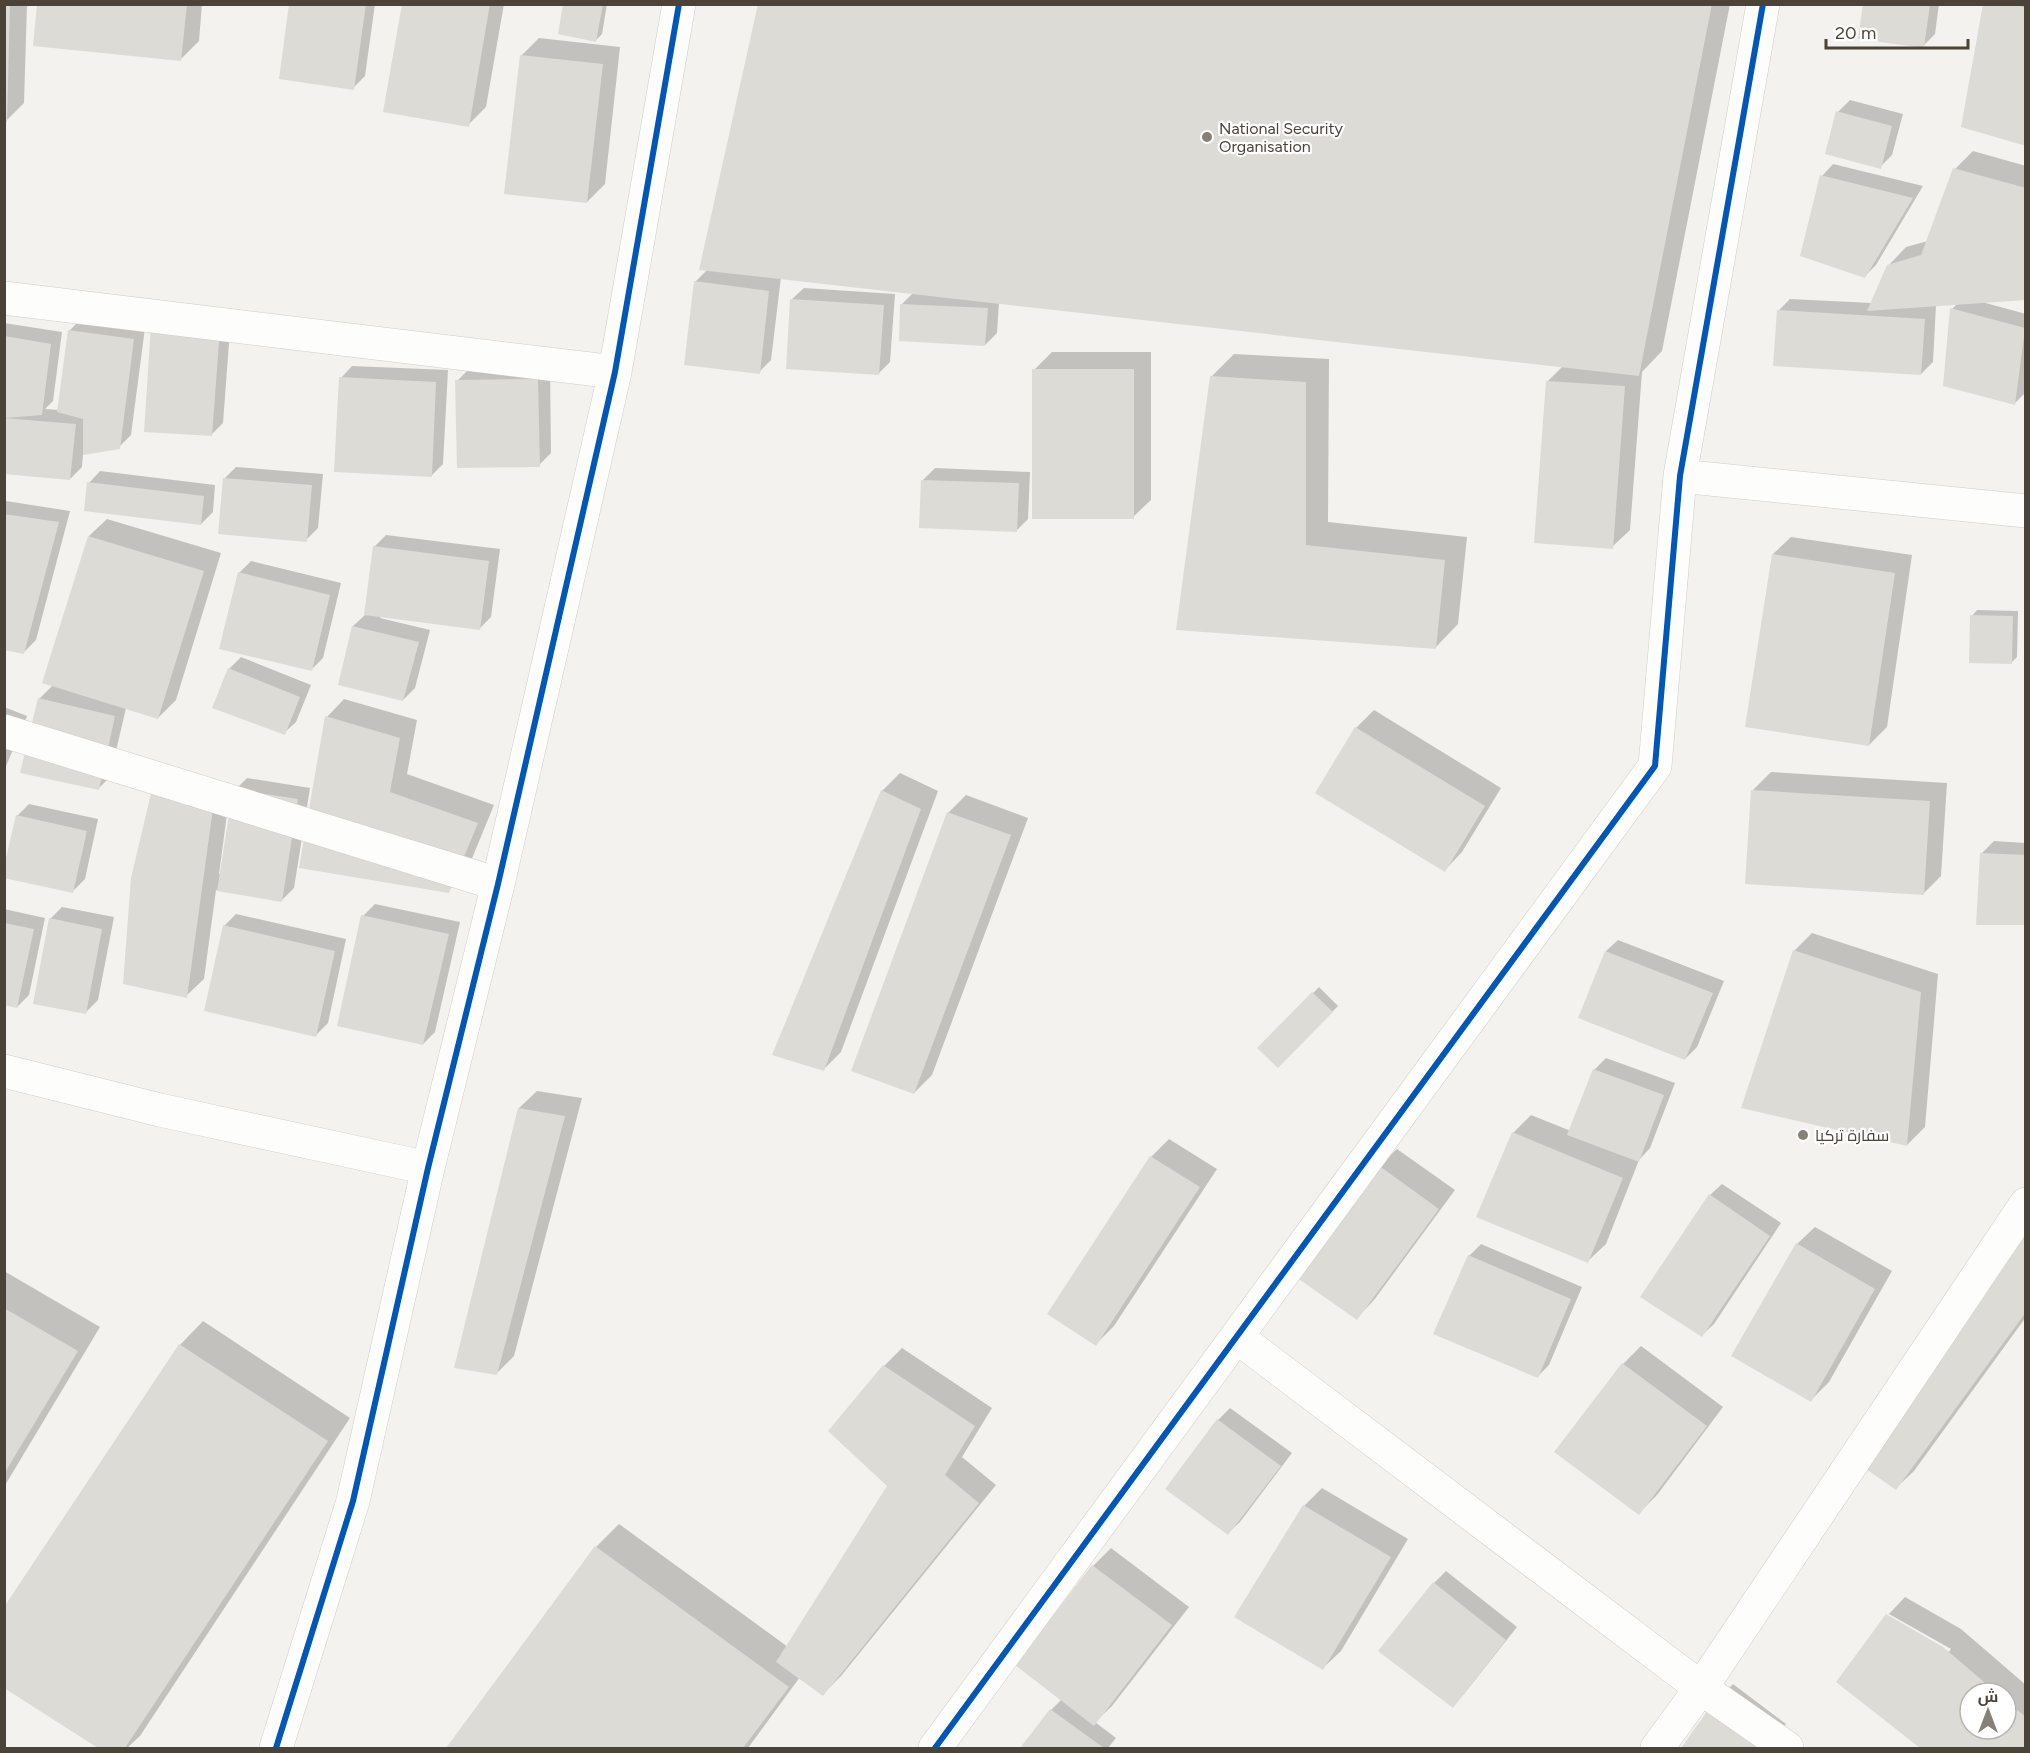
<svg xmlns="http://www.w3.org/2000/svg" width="2030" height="1753" font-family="Figtree,Cairo,sans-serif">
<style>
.shadow{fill:#0003;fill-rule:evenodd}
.building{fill:#dddbd6}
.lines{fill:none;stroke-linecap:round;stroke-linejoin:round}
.minor-casing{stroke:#cfcdc8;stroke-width:34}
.minor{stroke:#fdfdfc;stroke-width:33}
.cycleway-casing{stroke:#fff;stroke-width:10}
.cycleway{stroke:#0057b8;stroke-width:6}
.poi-dot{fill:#868077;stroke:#fff;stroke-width:2}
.labels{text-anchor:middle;stroke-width:4.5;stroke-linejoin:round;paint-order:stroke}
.poi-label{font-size:16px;fill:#4b4337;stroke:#fff;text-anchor:start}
</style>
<rect width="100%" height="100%" fill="#f3f2ee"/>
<path class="shadow" d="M 4,4 L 27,4 L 24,103 L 6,121 Z
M 38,4 L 202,4 L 199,41 L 181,59 Z
M 291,4 L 375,4 L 365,76 L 353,88 Z
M 404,4 L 504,4 L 486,107 L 468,125 Z
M 565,4 L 607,4 L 602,34 L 596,40 Z
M 760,4 L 1730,4 L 1662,351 L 1642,372 L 1630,530 L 1612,547 L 1547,382 L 1563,366 L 999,302 L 997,333 L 985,345 L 902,304 L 914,292 L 781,277 L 771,360 L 759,372 L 695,282 L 708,269 Z
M 1864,4 L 1939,4 L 1935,34 L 1923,46 Z
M 1984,4 L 2026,4 L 2026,145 Z
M 539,38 L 620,47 L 605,184 L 587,202 L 521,56 Z
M 1850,100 L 1903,114 L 1892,155 L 1880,167 L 1838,112 Z
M 1973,151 L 2026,166 L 2026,299 L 1982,302 L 2026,314 L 2026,392 L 2015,403 L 1952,309 L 1958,303 L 1936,305 L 1933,362 L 1921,374 L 1778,311 L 1790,299 L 1872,303 L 1888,266 L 1906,247 L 1928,241 L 1955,169 Z
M 1833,164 L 1923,186 L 1876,265 L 1864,277 L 1822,176 Z
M 804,288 L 895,294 L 890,362 L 878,374 L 792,299 Z
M 231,317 L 223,423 L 211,435 L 145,431 Z
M 81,319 L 145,328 L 131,435 L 119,447 L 83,454 L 82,467 L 70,479 L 4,425 L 4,323 L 62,332 L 53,401 L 45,409 L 59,410 L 69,331 Z
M 1052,352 L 1151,352 L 1151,500 L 1133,517 L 1034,370 Z
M 1234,354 L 1329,359 L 1328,522 L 1467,537 L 1458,624 L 1435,648 L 1178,629 L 1211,377 Z
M 352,366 L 448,370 L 443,464 L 431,476 L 341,378 Z
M 550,367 L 551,453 L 539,465 L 457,381 L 469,369 Z
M 236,467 L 323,474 L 318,528 L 306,540 L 224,479 Z
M 935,468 L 1030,472 L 1028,519 L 1016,531 L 923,480 Z
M 100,471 L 215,485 L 213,512 L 201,524 L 89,483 Z
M 6,501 L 70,511 L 36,640 L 24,652 L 4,648 Z
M 107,519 L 221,553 L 176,700 L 158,718 L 126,708 L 110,777 L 98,789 L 39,699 L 53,685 L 44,682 L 89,536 Z
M 386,535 L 500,549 L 491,617 L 479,629 L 381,616 L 380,618 L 430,630 L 415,688 L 403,700 L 339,684 L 353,626 L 365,615 L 374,547 Z
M 1791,537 L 1912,555 L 1887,727 L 1869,745 L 1773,554 Z
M 251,561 L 341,583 L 323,658 L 311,670 L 239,573 Z
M 1977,610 L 2018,611 L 2017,657 L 2011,663 L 1972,616 Z
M 241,657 L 311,685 L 296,722 L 284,733 L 229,669 Z
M 344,699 L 417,720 L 407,774 L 494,805 L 466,873 L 448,891 L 327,717 Z
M 4,707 L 27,716 L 4,771 Z
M 1374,710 L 1501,788 L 1462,852 L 1445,870 L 1356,728 Z
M 172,768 L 231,784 L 219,874 L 222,874 L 235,790 L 247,778 L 310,788 L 294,888 L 282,900 L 216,890 L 204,979 L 186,996 Z
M 1771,772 L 1947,783 L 1941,876 L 1923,894 L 1753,790 Z
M 900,773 L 938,791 L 841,1052 L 823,1070 L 882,791 Z
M 966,795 L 1028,818 L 932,1075 L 914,1093 L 948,813 Z
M 29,804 L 98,819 L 85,879 L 73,891 L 17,816 Z
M 1994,841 L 2026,843 L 2026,923 L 1982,853 Z
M 375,904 L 460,922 L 435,1032 L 423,1044 L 363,916 Z
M 62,907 L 114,917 L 98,1000 L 86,1012 L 50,919 Z
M 4,909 L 45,918 L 29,995 L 17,1007 L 4,1004 Z
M 236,914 L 346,939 L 328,1023 L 316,1035 L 224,926 Z
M 1812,933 L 1938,974 L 1925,1127 L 1907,1145 L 1794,951 Z
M 1618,940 L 1724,981 L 1697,1047 L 1685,1059 L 1580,1017 L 1606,951 Z
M 1319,987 L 1338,1006 L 1278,1066 L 1259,1048 Z
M 1606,1058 L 1675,1083 L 1650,1148 L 1639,1160 L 1606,1244 L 1588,1261 L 1513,1133 L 1531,1115 L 1571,1131 L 1594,1070 Z
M 537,1091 L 582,1098 L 514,1356 L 496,1374 L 519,1108 Z
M 1169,1139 L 1217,1169 L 1114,1326 L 1096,1344 L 1049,1313 L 1151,1157 Z
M 1397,1149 L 1455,1190 L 1374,1300 L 1357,1318 L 1379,1166 Z
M 1722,1184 L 1781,1223 L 1714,1324 L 1702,1335 L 1710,1195 Z
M 1815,1227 L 1892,1271 L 1829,1382 L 1811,1400 L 1797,1244 Z
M 2026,1238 L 2026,1317 L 1914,1471 L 1896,1488 Z
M 1481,1244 L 1582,1287 L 1549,1365 L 1537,1377 L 1469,1256 Z
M 4,1271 L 100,1327 L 4,1487 Z
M 203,1321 L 350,1418 L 140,1736 L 127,1748 L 100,1748 L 4,1686 L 4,1609 L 180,1345 Z
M 1641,1346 L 1723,1407 L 1657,1495 L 1639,1513 L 1557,1451 L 1623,1364 Z
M 902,1348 L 992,1408 L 962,1457 L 996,1485 L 841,1676 L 823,1694 L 800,1677 L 748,1748 L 447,1748 L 596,1547 L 619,1524 L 788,1647 L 889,1485 L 884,1366 Z
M 1230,1408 L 1292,1453 L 1240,1522 L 1228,1533 L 1167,1489 L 1218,1420 Z
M 1322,1488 L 1408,1539 L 1341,1651 L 1323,1668 L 1236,1617 L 1304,1506 Z
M 1111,1548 L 1189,1607 L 1112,1706 L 1095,1722 L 1116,1738 L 1108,1748 L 1022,1748 L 1051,1710 L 1062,1699 L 1017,1665 L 1093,1566 Z
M 1446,1571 L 1517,1627 L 1464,1694 L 1452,1706 L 1434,1583 Z
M 1905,1597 L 1961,1629 L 2026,1685 L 2026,1748 L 1922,1748 L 1838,1682 L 1888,1615 L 1888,1617 L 1949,1652 L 1951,1649 L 1889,1614 ZM 1970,1693 L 2006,1693 L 2006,1729 L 1970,1729 Z
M 1733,1684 L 1786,1724 L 1769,1748 L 1683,1748 L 1716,1701 Z"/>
<path class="building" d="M 4,4 L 10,4 L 7,122 L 4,122 Z
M 37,4 L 187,4 L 181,61 L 33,46 Z
M 289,4 L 366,4 L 354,90 L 279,79 Z
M 402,4 L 490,4 L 469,127 L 383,112 Z
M 563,4 L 603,4 L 596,42 L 558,34 Z
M 758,4 L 1712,4 L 1639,376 L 699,270 Z
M 1863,4 L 1930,4 L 1924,48 L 1858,39 Z
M 1983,4 L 2013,4 L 2026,8 L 2026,146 L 1961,127 Z
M 520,55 L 603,64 L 587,203 L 504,194 Z
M 1836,111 L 1892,126 L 1881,169 L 1825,154 Z
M 1953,168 L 2026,188 L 2026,300 L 1867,311 L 1887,265 L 1921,255 Z
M 1820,175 L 1913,198 L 1865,278 L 1800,256 Z
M 694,281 L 769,291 L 760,374 L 684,365 Z
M 790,299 L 884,305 L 879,375 L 786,369 Z
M 900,304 L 988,308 L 985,346 L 899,341 Z
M 1950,308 L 2025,328 L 2015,405 L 1943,386 Z
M 1777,310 L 1925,319 L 1921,375 L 1773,366 Z
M 151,324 L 220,329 L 212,436 L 144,432 Z
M 68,330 L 134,339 L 120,449 L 83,455 L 83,419 L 57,412 Z
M 5,336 L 51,344 L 42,415 L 5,418 Z
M 1032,369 L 1134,369 L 1134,519 L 1032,519 Z
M 1210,376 L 1306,382 L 1306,545 L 1445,560 L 1436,649 L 1176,630 Z
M 339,377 L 436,382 L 432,477 L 334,472 Z
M 538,379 L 540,467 L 457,468 L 455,380 Z
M 1546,381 L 1625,386 L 1613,549 L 1534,543 Z
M 4,418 L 76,424 L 70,480 L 4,474 Z
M 223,478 L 312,485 L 307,542 L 218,534 Z
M 921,480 L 1019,483 L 1017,532 L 919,528 Z
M 87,482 L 204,496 L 201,525 L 84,511 Z
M 4,514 L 59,522 L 24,654 L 4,650 Z
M 88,536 L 204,571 L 158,719 L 42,683 Z
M 373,546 L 489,561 L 480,630 L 364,615 Z
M 1772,554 L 1895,573 L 1869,746 L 1745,727 Z
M 238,572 L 330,595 L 312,671 L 219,649 Z
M 1970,615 L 2013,616 L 2012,664 L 1969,663 Z
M 352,626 L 419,642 L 403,701 L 338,685 Z
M 228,668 L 300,697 L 285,735 L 212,708 Z
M 38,698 L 115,716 L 99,790 L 20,773 Z
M 325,716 L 400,738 L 390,792 L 478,823 L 449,893 L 299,868 Z
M 1355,727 L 1485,806 L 1445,872 L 1315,793 Z
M 153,785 L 214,801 L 187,998 L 123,984 L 131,878 Z
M 233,789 L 298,799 L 282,902 L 217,891 Z
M 881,790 L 921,809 L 824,1071 L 772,1055 Z
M 1751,790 L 1930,801 L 1924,895 L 1745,884 Z
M 947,812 L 1011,835 L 914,1094 L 851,1071 Z
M 16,815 L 87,831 L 73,893 L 4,878 L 4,866 Z
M 1980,853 L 2026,855 L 2026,925 L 1976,925 Z
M 361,915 L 449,934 L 423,1045 L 337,1026 Z
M 49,918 L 102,929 L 86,1014 L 33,1004 Z
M 4,923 L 34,929 L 17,1008 L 4,1005 Z
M 223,925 L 335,951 L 316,1037 L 204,1011 Z
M 1793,950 L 1921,992 L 1907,1146 L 1741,1108 Z
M 1605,951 L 1713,993 L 1685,1060 L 1578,1018 Z
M 1312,992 L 1333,1012 L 1278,1068 L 1257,1048 Z
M 1593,1069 L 1664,1095 L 1639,1162 L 1567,1135 Z
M 518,1108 L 565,1116 L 497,1375 L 454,1368 Z
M 1512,1132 L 1623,1178 L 1588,1263 L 1476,1217 Z
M 1150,1156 L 1200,1187 L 1096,1346 L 1047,1314 Z
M 1378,1165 L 1439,1209 L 1357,1320 L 1296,1277 Z
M 1709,1194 L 1770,1236 L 1702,1337 L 1640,1297 Z
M 2026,1235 L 2026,1312 L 1896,1490 L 1859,1464 Z
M 1796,1243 L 1875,1289 L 1811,1402 L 1731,1356 Z
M 1468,1255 L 1571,1299 L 1538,1378 L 1433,1334 Z
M 4,1308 L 78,1351 L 4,1474 Z
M 179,1344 L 328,1441 L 125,1748 L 98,1748 L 4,1688 L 4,1607 Z
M 1622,1363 L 1707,1426 L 1639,1515 L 1554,1452 Z
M 883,1365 L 975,1426 L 945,1475 L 979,1503 L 823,1696 L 776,1662 L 887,1486 L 828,1431 Z
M 1217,1419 L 1281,1466 L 1228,1535 L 1165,1489 Z
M 1303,1505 L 1391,1557 L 1323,1670 L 1234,1617 Z
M 595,1546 L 789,1687 L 743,1748 L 446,1748 Z
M 1092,1565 L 1172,1625 L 1094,1726 L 1015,1665 Z
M 1433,1582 L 1506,1640 L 1453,1708 L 1378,1651 Z
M 1886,1614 L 1943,1647 L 1997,1693 L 1970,1693 L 1970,1729 L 2006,1729 L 2006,1701 L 2026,1717 L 2026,1748 L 1920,1748 L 1836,1682 Z
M 1715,1700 L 1765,1748 L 1681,1748 Z
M 1050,1709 L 1104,1748 L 1020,1748 Z"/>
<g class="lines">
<defs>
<path id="minor" d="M 4,298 L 615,372
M 1680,476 L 2026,511
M 4,731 L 498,884
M 4,1071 L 160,1110 L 428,1168
M 1237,1337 L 1701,1688 L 1787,1748
M 276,1748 L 353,1501 L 428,1168 L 498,884 L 615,372 L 679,4
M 935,1748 L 1655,766 L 1680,476 L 1763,4
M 1657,1748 L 1701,1688 L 2026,1204"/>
</defs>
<use href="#minor" class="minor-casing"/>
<use href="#minor" class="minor"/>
<defs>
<path id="cycleway" d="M 276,1748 L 353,1501 L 428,1168 L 498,884 L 615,372 L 679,4
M 935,1748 L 1655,766 L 1680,476 L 1763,4"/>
</defs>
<use href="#cycleway" class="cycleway-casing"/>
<use href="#cycleway" class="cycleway"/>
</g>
<g class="poi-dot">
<circle cx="1207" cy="137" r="6"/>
<circle cx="1803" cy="1135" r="6"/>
</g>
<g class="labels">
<g class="poi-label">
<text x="1219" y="134">National Security<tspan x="1219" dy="18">Organisation</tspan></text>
<text x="1815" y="1141">سفارة تركيا</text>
</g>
</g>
<rect width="2030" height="1753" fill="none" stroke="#4b4337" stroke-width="12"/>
<g transform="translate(1988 1711)"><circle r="28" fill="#ffffff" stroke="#b7b4af" stroke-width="1.5"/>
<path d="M0-4.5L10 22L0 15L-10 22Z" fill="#868077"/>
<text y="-9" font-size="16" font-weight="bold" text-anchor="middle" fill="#4b4337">ش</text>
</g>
<path d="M1826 39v9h142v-9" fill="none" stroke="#4b4337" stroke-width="3"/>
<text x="1835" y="39" font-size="18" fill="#4b4337" stroke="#ffffff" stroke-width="4.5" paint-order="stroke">20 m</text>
</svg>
